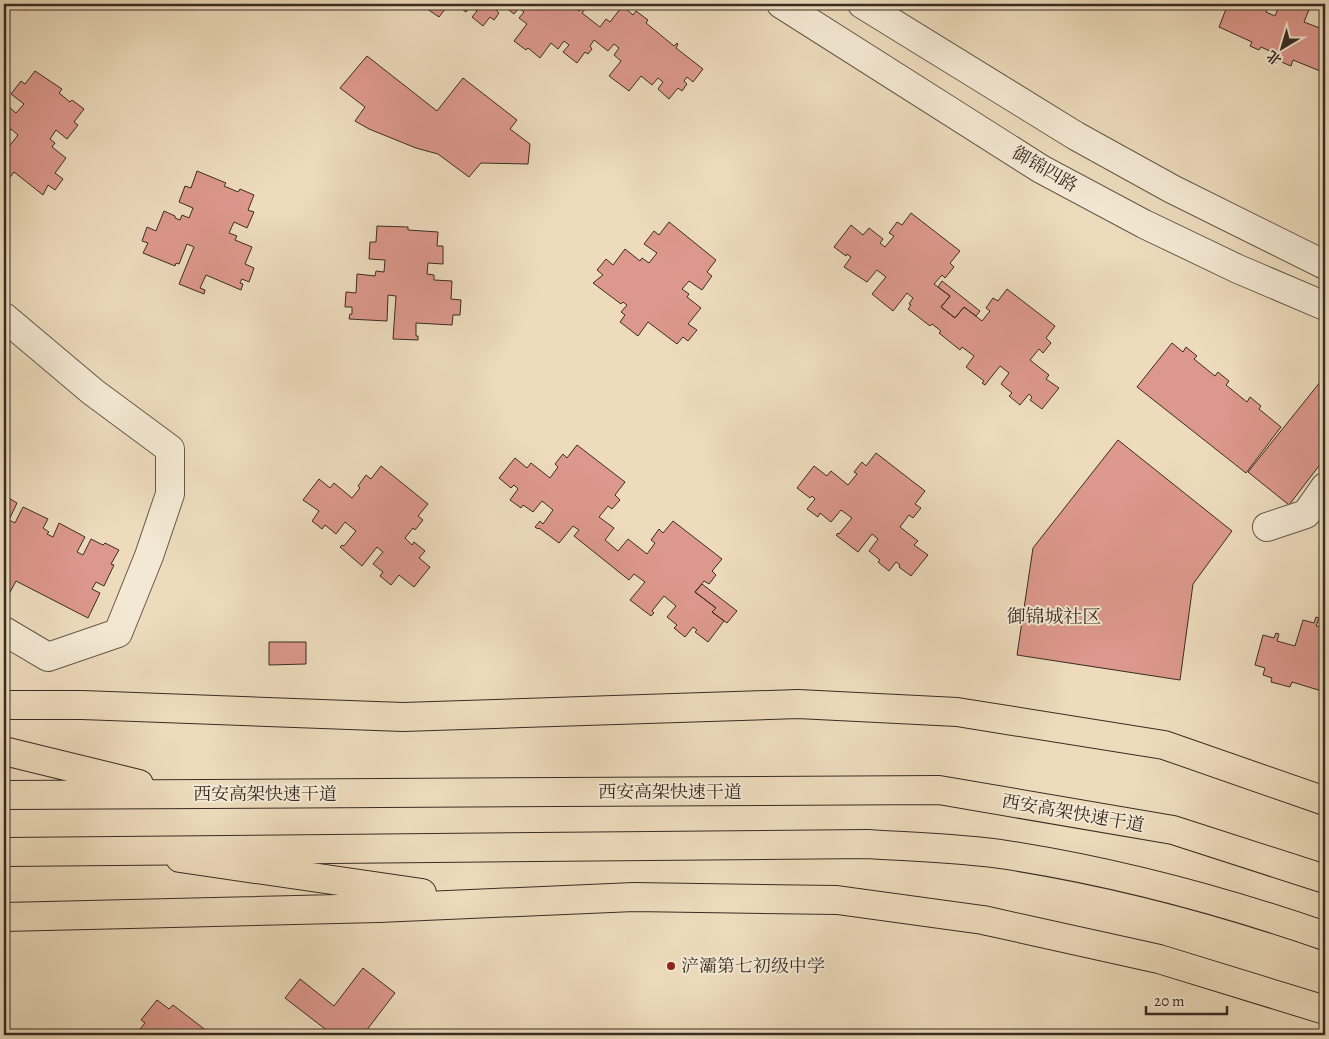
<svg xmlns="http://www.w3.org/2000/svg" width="1329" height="1039" font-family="Alegreya,'Noto Serif SC',serif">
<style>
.building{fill:#dc988c;stroke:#392c24}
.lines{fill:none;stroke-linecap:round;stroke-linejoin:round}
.minor-casing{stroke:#66584a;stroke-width:30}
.major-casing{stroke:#392c24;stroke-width:30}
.highway-casing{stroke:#392c24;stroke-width:30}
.minor{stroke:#f3e8d3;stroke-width:28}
.major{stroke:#eddbbc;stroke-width:28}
.highway{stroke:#eddbbc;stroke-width:28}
.poi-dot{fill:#8f2418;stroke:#f3e8d3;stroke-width:2}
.labels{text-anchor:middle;stroke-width:4;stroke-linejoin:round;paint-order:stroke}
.street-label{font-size:18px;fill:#392c24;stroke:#f3e8d3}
.poi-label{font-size:18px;fill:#392c24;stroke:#f3e8d3;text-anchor:start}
.neighbourhood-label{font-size:19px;fill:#392c24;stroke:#f3e8d3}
</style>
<rect width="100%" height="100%" fill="#eddbbc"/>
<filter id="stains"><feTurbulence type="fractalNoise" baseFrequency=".004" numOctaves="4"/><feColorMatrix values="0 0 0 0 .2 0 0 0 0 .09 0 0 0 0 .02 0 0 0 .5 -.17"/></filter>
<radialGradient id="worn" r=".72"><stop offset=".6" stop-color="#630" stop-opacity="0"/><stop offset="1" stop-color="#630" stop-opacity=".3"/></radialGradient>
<path class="building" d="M 420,4 L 449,4 L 439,17 Z
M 455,4 L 571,4 L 579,11 L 583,6 L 586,8 L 582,13 L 600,27 L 606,19 L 610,22 L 624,4 L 627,4 L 624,7 L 633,15 L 636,11 L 648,20 L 646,23 L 674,46 L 677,43 L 678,44 L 676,48 L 703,69 L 693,82 L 687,77 L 684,81 L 687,84 L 682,91 L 678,88 L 669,99 L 658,89 L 663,82 L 658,78 L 652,85 L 641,76 L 629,91 L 609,76 L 621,61 L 614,55 L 619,48 L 614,44 L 608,51 L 594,40 L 590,46 L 592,49 L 588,54 L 585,52 L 577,63 L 563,52 L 569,45 L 564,41 L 558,49 L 551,43 L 540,58 L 528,48 L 526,50 L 514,41 L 527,24 L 519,18 L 524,12 L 519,8 L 514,14 L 501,4 L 496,10 L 499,13 L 494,20 L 490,17 L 483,26 L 472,17 L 477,11 L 470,6 L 466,12 Z
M 1228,4 L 1264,4 L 1268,5 L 1266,12 L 1275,16 L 1280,4 L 1302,4 L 1310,7 L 1304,22 L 1325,30 L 1325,73 L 1293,60 L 1291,66 L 1274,59 L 1276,54 L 1261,47 L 1259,50 L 1250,46 L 1252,42 L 1219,27 Z
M 367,56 L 437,111 L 463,78 L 517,120 L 510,129 L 530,144 L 528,164 L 481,163 L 469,177 L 438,154 L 416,148 L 369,129 L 355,121 L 365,107 L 340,88 Z
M 35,71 L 62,89 L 59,93 L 70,102 L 72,100 L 84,109 L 74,122 L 78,125 L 67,139 L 56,130 L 50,139 L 55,143 L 52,147 L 66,158 L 55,173 L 63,179 L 55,190 L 48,185 L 43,195 L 14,172 L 4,185 L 4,153 L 18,135 L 11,129 L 4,139 L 4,109 L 6,111 L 9,107 L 16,113 L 24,104 L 11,94 L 21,81 L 25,84 Z
M 197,171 L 226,183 L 224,186 L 238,192 L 240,189 L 254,195 L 248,210 L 254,212 L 247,228 L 234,222 L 229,233 L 237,236 L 235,240 L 252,247 L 245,264 L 254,268 L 249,282 L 242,279 L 240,283 L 243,284 L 241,290 L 206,275 L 200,288 L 205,290 L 204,294 L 179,284 L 194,247 L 187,244 L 179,264 L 176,263 L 175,266 L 143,253 L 148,243 L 142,241 L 147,227 L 156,231 L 164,211 L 175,216 L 175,218 L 180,220 L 182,215 L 189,218 L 193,208 L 179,202 L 185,186 L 191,188 Z
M 911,213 L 960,251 L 950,263 L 954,267 L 945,278 L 942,275 L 934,284 L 950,296 L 941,307 L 955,318 L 964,307 L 982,321 L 990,311 L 986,308 L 993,298 L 998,301 L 1007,289 L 1055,326 L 1046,338 L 1051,343 L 1043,353 L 1039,349 L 1030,360 L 1049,375 L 1046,379 L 1059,388 L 1042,409 L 1030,400 L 1032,397 L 1029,394 L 1020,405 L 1009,396 L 1012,393 L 1001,384 L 1009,373 L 1000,366 L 985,385 L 982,383 L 984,381 L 966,367 L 974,356 L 962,347 L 960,350 L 939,333 L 941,331 L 932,324 L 930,326 L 908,309 L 911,305 L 909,304 L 913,298 L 907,293 L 893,311 L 872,294 L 886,277 L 877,270 L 867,282 L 844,267 L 851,257 L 847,254 L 846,256 L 834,247 L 851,225 L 863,235 L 869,228 L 883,239 L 880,243 L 885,247 L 894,236 L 889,233 L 897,222 L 902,225 Z
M 669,222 L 716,260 L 707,272 L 712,276 L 702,290 L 689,281 L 682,289 L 689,294 L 687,297 L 701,308 L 688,324 L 697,330 L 688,341 L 683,337 L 677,344 L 648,322 L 638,336 L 620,322 L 625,315 L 621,312 L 627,305 L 623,302 L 621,304 L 593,283 L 603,275 L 597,270 L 606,259 L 613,265 L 625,249 L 640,261 L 642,258 L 649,263 L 657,253 L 644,244 L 654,231 L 659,235 Z
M 377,226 L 408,227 L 408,230 L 438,232 L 437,246 L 443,246 L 443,264 L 428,263 L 427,274 L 434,275 L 434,280 L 452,281 L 451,299 L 461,300 L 460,315 L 453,315 L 452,325 L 416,323 L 416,336 L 418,336 L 418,340 L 393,339 L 396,296 L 388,295 L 387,321 L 349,319 L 350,314 L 352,314 L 352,307 L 345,307 L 346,292 L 356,293 L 357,274 L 375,276 L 376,271 L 384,272 L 385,260 L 369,259 L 370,242 L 376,242 Z
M 942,281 L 980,311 L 976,316 L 964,307 L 955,318 L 941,307 L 950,296 L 938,287 Z
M 1172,343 L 1183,352 L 1186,347 L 1197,356 L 1194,359 L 1215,376 L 1218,372 L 1229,381 L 1226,385 L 1247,402 L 1250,397 L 1261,406 L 1259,409 L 1281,427 L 1246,473 L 1137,387 Z
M 1321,381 L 1325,382 L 1325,458 L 1289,505 L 1248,472 Z
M 1118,440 L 1232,531 L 1193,584 L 1180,680 L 1017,655 L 1033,548 Z
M 577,445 L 625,482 L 615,495 L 620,500 L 612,509 L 608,506 L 599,517 L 614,528 L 605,540 L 618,551 L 628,539 L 647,554 L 655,543 L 651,540 L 659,529 L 663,533 L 673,521 L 722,559 L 712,571 L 716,575 L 709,584 L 704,581 L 695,592 L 716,608 L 712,612 L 724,621 L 708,642 L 695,632 L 697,630 L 693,627 L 685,637 L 674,628 L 677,625 L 667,617 L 676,606 L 664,596 L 652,611 L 654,613 L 651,616 L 630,600 L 645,582 L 634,574 L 629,580 L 574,536 L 579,530 L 573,526 L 559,543 L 539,528 L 538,529 L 535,527 L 540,521 L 543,524 L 553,510 L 542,501 L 533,512 L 523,505 L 521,508 L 510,500 L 518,489 L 514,485 L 511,488 L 499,478 L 515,458 L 527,468 L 531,463 L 550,478 L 558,467 L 555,464 L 563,454 L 567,458 Z
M 876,453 L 925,491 L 915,504 L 921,508 L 913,518 L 909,515 L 900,527 L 918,541 L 914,545 L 928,555 L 911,576 L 899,567 L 900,565 L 896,562 L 889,571 L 878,562 L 880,560 L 869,551 L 878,539 L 872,534 L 858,552 L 836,535 L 838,533 L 839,534 L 852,518 L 841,510 L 831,522 L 820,513 L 818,517 L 807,509 L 815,499 L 812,496 L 810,498 L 797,488 L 814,466 L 827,476 L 831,471 L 848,485 L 857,474 L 854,472 L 862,462 L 866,466 Z
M 381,466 L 428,504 L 418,516 L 423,520 L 415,530 L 413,528 L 405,538 L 412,545 L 414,542 L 425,551 L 419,558 L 430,567 L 414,587 L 399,575 L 391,585 L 380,576 L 383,572 L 373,564 L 383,552 L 377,547 L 362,566 L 340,547 L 342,545 L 344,546 L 356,531 L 345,522 L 336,534 L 325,525 L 322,529 L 312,521 L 319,511 L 303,500 L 319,479 L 330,488 L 334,483 L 352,498 L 360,488 L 358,486 L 366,475 L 371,479 Z
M 4,495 L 17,503 L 9,520 L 15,523 L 23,507 L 48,519 L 43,528 L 49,532 L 47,534 L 53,537 L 59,523 L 85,537 L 77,552 L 83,555 L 91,539 L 103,545 L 105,543 L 119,550 L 111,564 L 114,565 L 104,586 L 96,582 L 92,589 L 100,593 L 88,618 L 16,581 L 9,594 L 4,591 Z
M 702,584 L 737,611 L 727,623 L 712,612 L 716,608 L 695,592 Z
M 1316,617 L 1319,618 L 1316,626 L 1325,628 L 1325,692 L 1292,682 L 1290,687 L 1271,682 L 1272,678 L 1263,675 L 1265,668 L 1255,665 L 1263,635 L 1274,638 L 1276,633 L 1279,634 L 1277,641 L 1295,646 L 1303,620 L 1314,623 Z
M 269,642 L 306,642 L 306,664 L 269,665 Z
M 363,968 L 395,993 L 363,1035 L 333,1035 L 285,998 L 300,979 L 334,1006 Z
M 157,1000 L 169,1009 L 173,1005 L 212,1035 L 138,1035 L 136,1034 L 145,1023 L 141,1020 Z"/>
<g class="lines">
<defs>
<path id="minor" d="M 781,4 L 1041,169 L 1144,224 L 1238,269 L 1325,306
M 862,4 L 1076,136 L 1172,189 L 1325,265
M 4,317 L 93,392 L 170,449 L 170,494 L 149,556 L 118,633 L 48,657 L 4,631
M 1267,527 L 1306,514 L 1325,487"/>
<path id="major" d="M 4,705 L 82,705 L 403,717 L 798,704 L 957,712 L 1164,745 L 1325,801
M 180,858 L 422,893
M 4,917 L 379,908 L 634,897 L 837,900 L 983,920 L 1159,959 L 1325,1010"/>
<path id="highway" d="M 4,751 L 139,784
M 4,795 L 939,790 L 1173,830 L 1325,879
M 4,852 L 868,844 C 914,847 961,848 1007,855 C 1116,872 1221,900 1325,936"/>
</defs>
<use href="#minor" class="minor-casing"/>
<use href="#major" class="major-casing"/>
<use href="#highway" class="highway-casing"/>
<use href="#minor" class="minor"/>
<use href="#major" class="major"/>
<use href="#highway" class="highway"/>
</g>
<circle class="poi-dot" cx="671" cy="966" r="5"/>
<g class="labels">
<g class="street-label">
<text transform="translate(1045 169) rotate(30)" y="6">御锦四路</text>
<text x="670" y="798">西安高架快速干道</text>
<text x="265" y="800">西安高架快速干道</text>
<text transform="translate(1073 813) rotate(10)" y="6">西安高架快速干道</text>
</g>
<g class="poi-label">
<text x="681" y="972">浐灞第七初级中学</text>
</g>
<g class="neighbourhood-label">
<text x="1054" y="623">御锦城社区</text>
</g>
</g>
<rect width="1329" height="1039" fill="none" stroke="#eddbbc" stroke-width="20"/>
<rect x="5" y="5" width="1319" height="1029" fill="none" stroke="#392c24" stroke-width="2.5"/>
<rect x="10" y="10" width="1309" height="1019" fill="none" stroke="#392c24"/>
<g transform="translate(1282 48) rotate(218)" stroke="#f3e8d3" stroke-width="4" paint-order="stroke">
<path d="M0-4L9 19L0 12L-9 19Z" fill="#392c24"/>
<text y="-8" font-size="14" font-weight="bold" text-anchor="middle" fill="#392c24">北</text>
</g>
<path d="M1146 1006v8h81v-8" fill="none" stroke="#392c24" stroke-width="2.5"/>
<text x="1154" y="1006" font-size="15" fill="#392c24" stroke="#f3e8d3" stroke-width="4" paint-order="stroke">20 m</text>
<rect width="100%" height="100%" filter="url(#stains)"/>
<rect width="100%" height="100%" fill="url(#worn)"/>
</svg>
